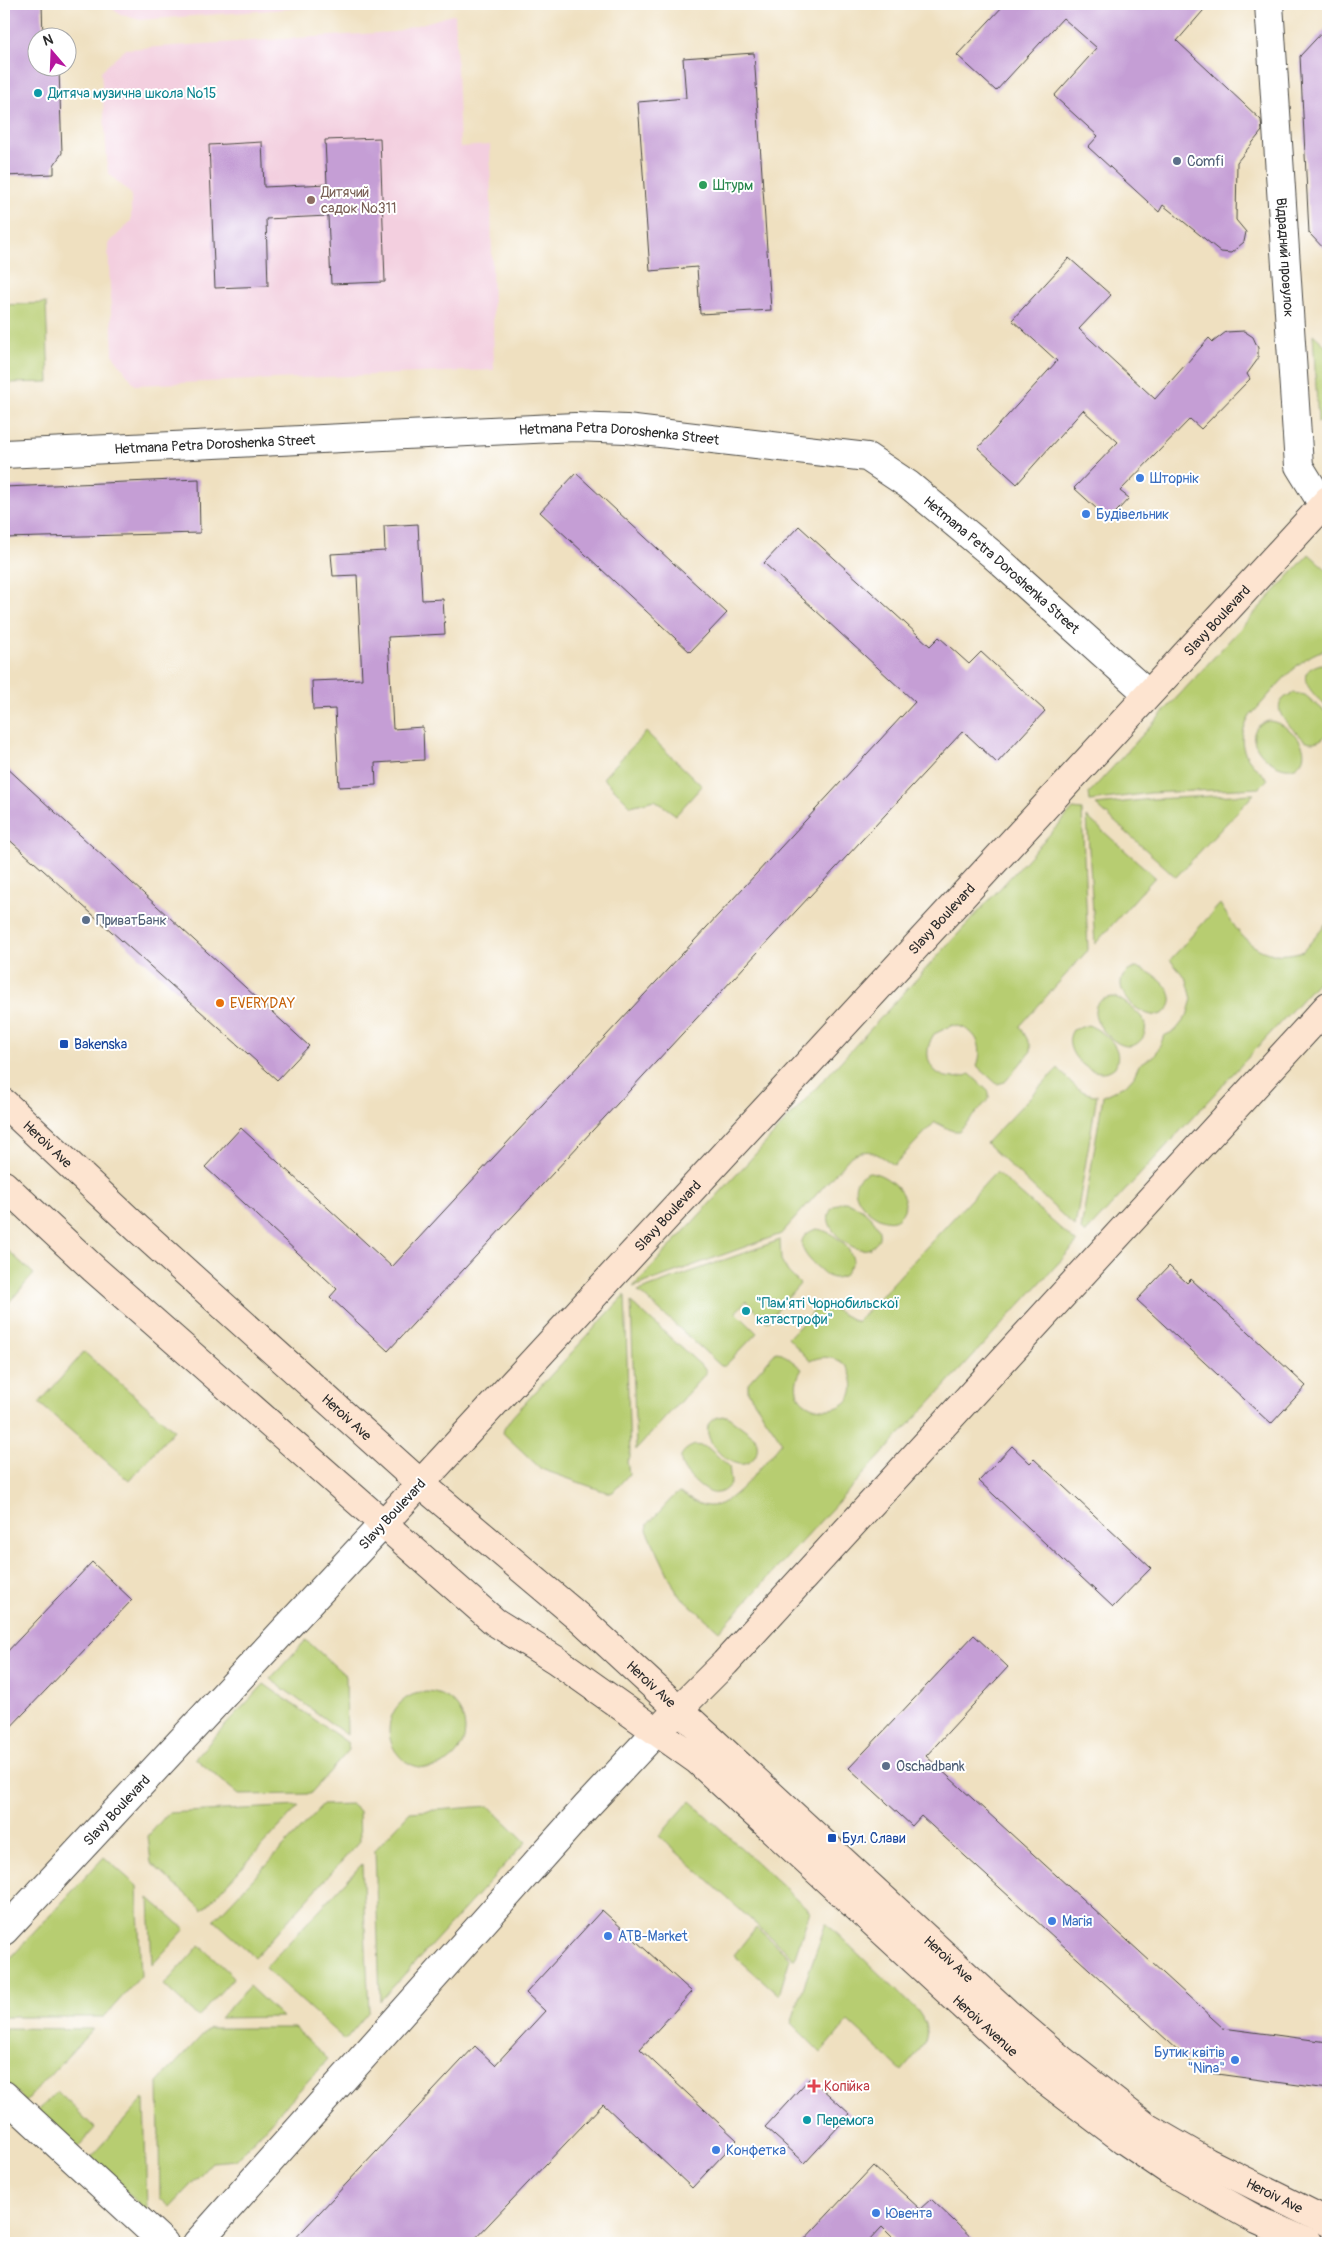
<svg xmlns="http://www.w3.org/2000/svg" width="1332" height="2247" font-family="Pangolin,sans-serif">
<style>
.built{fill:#f3cfdf}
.green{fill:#b7cd71;stroke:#717c4e}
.building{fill:#c59ed5}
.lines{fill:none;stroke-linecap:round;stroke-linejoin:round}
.minor-casing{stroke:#484641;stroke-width:30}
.secondary-casing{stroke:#484641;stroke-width:30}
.minor{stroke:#fff;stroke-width:28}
.secondary{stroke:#fde4d0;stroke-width:28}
.culture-dot{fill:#0f9aa8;stroke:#fff;stroke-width:2}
.service-dot{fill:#5c6f8a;stroke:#fff;stroke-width:2}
.leisure-dot{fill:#2e9e5b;stroke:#fff;stroke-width:2}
.education-dot{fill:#8d6e63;stroke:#fff;stroke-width:2}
.shop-dot{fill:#3f7fe0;stroke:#fff;stroke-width:2}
.food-dot{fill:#e8710a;stroke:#fff;stroke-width:2}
.transit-dot{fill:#1a4fb4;stroke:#fff;stroke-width:2}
.health-dot{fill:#e0444e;stroke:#fff;stroke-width:2}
.labels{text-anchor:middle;stroke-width:4;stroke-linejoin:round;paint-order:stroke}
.culture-label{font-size:14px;fill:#0d838f;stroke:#fff;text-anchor:start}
.service-label{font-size:14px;fill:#4e5e75;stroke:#fff;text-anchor:start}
.leisure-label{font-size:14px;fill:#27864d;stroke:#fff;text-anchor:start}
.education-label{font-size:14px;fill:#785e54;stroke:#fff;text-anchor:start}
.street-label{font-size:14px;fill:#2b2b2b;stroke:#fff}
.shop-label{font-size:14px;fill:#366cbe;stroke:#fff;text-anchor:start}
.food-label{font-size:14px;fill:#c56008;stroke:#fff;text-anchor:start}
.transit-label{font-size:14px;fill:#164399;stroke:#fff;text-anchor:start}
.health-label{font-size:14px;fill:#be3a42;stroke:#fff;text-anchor:start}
</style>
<rect width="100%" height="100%" fill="#fff"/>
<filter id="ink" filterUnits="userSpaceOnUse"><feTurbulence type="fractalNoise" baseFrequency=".02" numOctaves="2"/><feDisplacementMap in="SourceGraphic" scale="10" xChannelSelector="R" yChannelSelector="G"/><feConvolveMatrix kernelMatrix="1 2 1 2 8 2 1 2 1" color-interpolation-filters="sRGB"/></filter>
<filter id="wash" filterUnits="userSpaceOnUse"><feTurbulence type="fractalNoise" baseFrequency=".0096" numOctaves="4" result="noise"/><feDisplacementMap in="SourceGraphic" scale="20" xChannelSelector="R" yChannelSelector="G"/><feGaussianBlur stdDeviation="1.12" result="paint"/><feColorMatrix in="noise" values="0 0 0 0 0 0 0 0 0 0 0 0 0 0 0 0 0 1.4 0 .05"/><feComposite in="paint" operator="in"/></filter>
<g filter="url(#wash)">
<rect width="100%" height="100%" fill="#efe0c0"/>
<path class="built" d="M 107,4 L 354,4 L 140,20 L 119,14 Z
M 455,14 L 460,147 L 490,145 L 494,370 L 135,385 L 113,355 L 108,244 L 131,221 L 131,194 L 108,173 L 101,71 L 126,49 L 394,32 Z"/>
<path class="green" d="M 46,303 L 49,382 L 4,383 L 4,305 Z
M 1313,334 L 1328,348 L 1328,413 L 1318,423 Z
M 1309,554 L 1328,571 L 1328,650 C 1301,651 1269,697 1250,716 C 1233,746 1246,759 1268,779 L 1259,788 L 1150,793 L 1090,801 L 1089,793 Z
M 1321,664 L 1328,665 L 1328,708 C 1316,697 1288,673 1321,664 Z
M 1294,693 L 1305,695 L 1328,714 L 1328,733 C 1324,738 1319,742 1312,742 C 1305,742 1300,736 1295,731 C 1282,720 1268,702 1294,693 Z
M 1268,721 C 1285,721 1317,748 1298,765 C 1280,781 1229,734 1268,721 Z
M 646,732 L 702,786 L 676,815 L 655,800 L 631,806 L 603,778 Z
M 1254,794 L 1176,877 L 1096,805 L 1153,799 Z
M 1073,809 L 1082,810 L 1088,950 L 1020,1026 L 1031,1046 L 1031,1051 L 1005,1082 L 997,1084 L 977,1066 C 985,1045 975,1028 953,1025 L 934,1034 C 916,1062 940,1088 970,1074 L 989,1092 L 989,1099 L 959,1131 L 953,1131 L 935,1122 L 894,1165 C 878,1154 869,1146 851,1156 L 781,1234 L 633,1287 Z
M 1087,817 L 1155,877 L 1095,944 Z
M 1220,904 C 1241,938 1258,964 1303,951 L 1328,922 L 1328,971 L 1085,1234 L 1081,1230 L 1103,1096 L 1126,1085 L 1134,1076 L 1139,1065 L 1156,1054 L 1164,1036 L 1176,1030 L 1187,1016 L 1192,999 L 1187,980 L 1170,960 Z
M 1135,968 C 1152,969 1185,995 1165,1012 C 1146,1028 1097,981 1135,968 Z
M 1115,997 C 1123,1000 1137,1011 1142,1018 C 1151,1030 1141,1047 1127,1046 C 1105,1044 1074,998 1115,997 Z
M 1088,1025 C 1105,1032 1125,1048 1115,1067 C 1095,1085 1058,1051 1073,1030 Z
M 1058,1068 C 1069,1080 1080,1095 1097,1095 L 1075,1227 L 986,1143 Z
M 869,1172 C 887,1173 918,1199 899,1217 C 882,1234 831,1186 869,1172 Z
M 996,1172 L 1077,1243 L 719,1631 L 677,1593 L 647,1530 L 648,1524 L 675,1495 L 680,1493 C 690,1499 700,1507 712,1506 C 734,1505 767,1459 782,1442 L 748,1392 L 748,1383 L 776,1352 L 782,1353 L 802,1369 C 773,1416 866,1426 851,1376 C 846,1358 826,1353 810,1361 L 788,1338 L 822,1303 L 857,1322 Z
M 843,1202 C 861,1202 896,1234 870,1248 C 852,1258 805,1215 843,1202 Z
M 816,1229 C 831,1230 851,1246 853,1261 L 845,1275 C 841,1277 837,1278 833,1278 C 827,1277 822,1271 817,1267 C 804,1255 791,1238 816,1229 Z
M 780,1240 L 781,1260 L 788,1272 L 800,1284 L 767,1322 L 746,1301 L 736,1312 L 757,1333 L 725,1366 L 721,1366 L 638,1291 Z
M 4,1247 L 34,1274 L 4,1308 Z
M 625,1295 L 630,1457 L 627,1461 L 629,1474 L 613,1492 L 609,1493 L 541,1469 L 503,1433 L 504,1429 L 512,1417 Z
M 631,1302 L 706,1370 L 706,1373 L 636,1450 Z
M 84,1352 L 174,1430 L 129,1481 L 39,1403 Z
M 727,1416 L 755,1437 C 758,1445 759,1452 753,1459 C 732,1483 679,1417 727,1416 Z
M 695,1445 L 707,1447 L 729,1466 L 731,1483 C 720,1499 708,1494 696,1483 C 683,1471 670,1454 695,1445 Z
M 306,1640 L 346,1676 L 347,1735 L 270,1679 Z
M 264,1684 L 348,1743 L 349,1750 L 310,1794 L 239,1795 L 195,1758 Z
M389 1730a38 38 0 1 1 76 0a38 38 0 1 1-76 0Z
M 690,1801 L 810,1911 L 794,1959 L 659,1836 Z
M 351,1804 L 359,1811 L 360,1841 L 255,1957 L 214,1920 L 323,1805 Z
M 299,1806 L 203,1910 L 151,1863 L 148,1836 L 168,1813 Z
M 489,1806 L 526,1842 L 380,2001 L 375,1850 L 410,1812 Z
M 104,1857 L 137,1886 L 141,1976 L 104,2017 L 4,2017 L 4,1965 Z
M 362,1864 L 369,2011 L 345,2040 L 265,1968 Z
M 149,1898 L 185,1929 L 152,1965 Z
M 826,1923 L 917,2010 C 938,2038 920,2048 902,2071 L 848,2021 L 821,2053 L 791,2023 Z
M 756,1927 L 790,1958 L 779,1995 L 734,1955 Z
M 200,1945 L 234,1977 L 198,2017 L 164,1985 Z
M 249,1986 L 282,2017 L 220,2018 Z
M 4,2028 L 93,2029 L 26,2101 L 4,2080 Z
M 209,2028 L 295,2028 L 328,2059 L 236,2160 L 212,2162 L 170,2207 L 160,2198 L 158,2082 Z
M 57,2091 L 95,2128 L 77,2148 L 38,2111 Z
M 144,2098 L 147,2211 L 90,2159 Z"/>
<g id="blocks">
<path class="building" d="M 4,4 L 42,4 L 43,38 L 38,38 L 38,68 L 44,68 L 44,70 L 59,70 L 62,153 L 54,165 L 54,174 L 4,176 Z
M 1005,4 L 1209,4 L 1177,41 L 1261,120 L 1262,131 L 1237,162 L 1236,220 L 1246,232 L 1244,242 L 1231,253 L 1221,252 L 1163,205 L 1159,212 L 1088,147 L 1098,136 L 1054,96 L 1097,48 L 1063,18 L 996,91 L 957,55 Z
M 1328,26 L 1328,253 L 1309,233 L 1300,56 Z
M 754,53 L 771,310 L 700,314 L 697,267 L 650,271 L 638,102 L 686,98 L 683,58 Z
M 380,138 L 385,282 L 331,284 L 328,216 L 266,219 L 268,286 L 215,288 L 209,145 L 262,142 L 264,187 L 327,184 L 325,140 Z
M 1069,258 L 1111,295 L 1079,329 L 1155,399 L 1209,338 L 1213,342 L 1226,332 L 1244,331 L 1253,337 L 1258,348 L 1258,359 L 1247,374 L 1250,379 L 1201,429 L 1190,419 L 1120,491 L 1129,498 L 1109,520 L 1074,488 L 1118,442 L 1083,410 L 1017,484 L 978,448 L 1057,361 L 1012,320 Z
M 576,473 L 727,613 L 690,652 L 540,512 Z
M 199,479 L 200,533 L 4,538 L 4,487 Z
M 418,524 L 422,600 L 443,599 L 445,634 L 388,637 L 393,729 L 423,727 L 424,760 L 375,763 L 376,785 L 339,787 L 335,709 L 313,710 L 312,681 L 362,679 L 357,575 L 333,576 L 331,554 L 385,551 L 384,526 Z
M 799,526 L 930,646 L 939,637 L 969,664 L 981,652 L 1045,711 L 997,763 L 963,731 L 388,1351 L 330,1297 L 337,1289 L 205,1167 L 241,1128 L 392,1267 L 719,914 L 915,702 L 764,563 Z
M 4,765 L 309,1046 L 277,1080 L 4,835 Z
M 1169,1266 L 1187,1283 L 1191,1279 L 1306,1386 L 1271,1424 L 1137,1300 Z
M 1012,1446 L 1030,1463 L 1034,1459 L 1151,1568 L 1113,1607 L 979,1481 Z
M 92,1562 L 132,1600 L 4,1734 L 4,1655 Z
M 974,1635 L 1008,1667 L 926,1756 L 1223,2028 L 1328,2042 L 1328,2089 L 1202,2072 L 921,1816 L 912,1826 L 849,1768 Z
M 602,1910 L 692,1992 L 640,2049 L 737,2140 L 692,2188 L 603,2104 L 471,2243 L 291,2243 L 475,2046 L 495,2065 L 545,2011 L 526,1993 Z
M 810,2078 L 850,2114 L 805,2163 L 765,2127 Z
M 873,2166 L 920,2209 L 931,2199 L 977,2243 L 898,2243 L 882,2227 L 867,2243 L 801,2243 Z"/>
</g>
</g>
<g filter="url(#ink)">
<use href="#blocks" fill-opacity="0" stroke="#484641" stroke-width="1"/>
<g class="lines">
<defs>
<g id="minor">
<path id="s1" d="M 1269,4 L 1299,466 L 1323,505"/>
<path id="s2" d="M 4,454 L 575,427 L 626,429 L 867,457 L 909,485 L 993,555 L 1148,694"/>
<path id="s3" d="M 4,1931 L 384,1523"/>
<path d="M 4,2095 L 164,2243"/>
<path d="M 197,2243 L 586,1807 L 656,1732"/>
</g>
<g id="secondary">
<path id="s4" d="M 4,1103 L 137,1228 L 421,1484 L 581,1619 L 1006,2012 L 1063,2061 L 1148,2128 L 1207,2162 L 1328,2222"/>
<path id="s5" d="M 4,1185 L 94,1269 L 495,1622 L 556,1660 L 697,1760 L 1041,2077 L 1124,2140 L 1168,2170 L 1257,2220 L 1309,2243"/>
<path id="s6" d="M 384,1523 L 1328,500"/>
<path d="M 666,1722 L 725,1663 L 1328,1006"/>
</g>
</defs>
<use href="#minor" class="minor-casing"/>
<use href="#secondary" class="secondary-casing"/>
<use href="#minor" class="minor"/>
<use href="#secondary" class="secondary"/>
</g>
</g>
<g class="culture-dot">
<circle cx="38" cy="93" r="5"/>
<circle cx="746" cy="1311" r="5"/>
<circle cx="807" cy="2120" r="5"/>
</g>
<g class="service-dot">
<circle cx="1177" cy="161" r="5"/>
<circle cx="86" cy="920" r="5"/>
<circle cx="886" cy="1766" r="5"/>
</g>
<circle class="leisure-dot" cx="703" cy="185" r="5"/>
<circle class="education-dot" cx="311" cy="200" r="5"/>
<g class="shop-dot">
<circle cx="1140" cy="478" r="5"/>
<circle cx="1086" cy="514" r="5"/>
<circle cx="1052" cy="1921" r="5"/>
<circle cx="608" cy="1936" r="5"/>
<circle cx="1235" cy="2060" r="5"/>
<circle cx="716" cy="2150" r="5"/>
<circle cx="876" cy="2213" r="5"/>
</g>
<circle class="food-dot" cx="220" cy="1003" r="5"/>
<g class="transit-dot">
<rect x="59" y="1039" width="10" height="10" rx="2.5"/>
<rect x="827" y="1833" width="10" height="10" rx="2.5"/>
</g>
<path class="health-dot" d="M811.5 2078.5h5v5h5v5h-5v5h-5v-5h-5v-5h5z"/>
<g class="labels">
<g class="culture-label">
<text x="48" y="98">Дитяча музична школа №15</text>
<text x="756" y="1308">"Пам'яті Чорнобильскої<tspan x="756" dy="16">катастрофи"</tspan></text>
<text x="817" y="2125">Перемога</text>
</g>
<g class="service-label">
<text x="1187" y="166">Comfi</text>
<text x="96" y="925">ПриватБанк</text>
<text x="896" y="1771">Oschadbank</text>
</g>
<g class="leisure-label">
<text x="713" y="190">Штурм</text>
</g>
<g class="education-label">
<text x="321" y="197">Дитячий<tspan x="321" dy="16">садок №311</tspan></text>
</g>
<g class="street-label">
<text dy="5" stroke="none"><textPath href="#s1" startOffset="254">Відрадний провулок</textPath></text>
<text dy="5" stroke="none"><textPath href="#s2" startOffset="616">Hetmana Petra Doroshenka Street</textPath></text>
<text dy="5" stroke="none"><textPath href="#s2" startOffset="211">Hetmana Petra Doroshenka Street</textPath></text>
<text dy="5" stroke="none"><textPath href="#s2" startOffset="1038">Hetmana Petra Doroshenka Street</textPath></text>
<text dy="5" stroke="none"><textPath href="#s6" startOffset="1228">Slavy Boulevard</textPath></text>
<text dy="5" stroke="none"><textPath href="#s6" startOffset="822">Slavy Boulevard</textPath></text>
<text dy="5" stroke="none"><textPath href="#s4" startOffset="60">Heroiv Ave</textPath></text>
<text dy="5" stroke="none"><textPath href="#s6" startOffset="418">Slavy Boulevard</textPath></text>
<text dy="5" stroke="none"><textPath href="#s4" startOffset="465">Heroiv Ave</textPath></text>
<text transform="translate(392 1514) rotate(-47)" y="5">Slavy Boulevard</text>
<text dy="5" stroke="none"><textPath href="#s4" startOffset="870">Heroiv Ave</textPath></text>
<text dy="5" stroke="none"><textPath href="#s3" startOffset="165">Slavy Boulevard</textPath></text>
<text dy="5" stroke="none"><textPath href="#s4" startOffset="1275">Heroiv Ave</textPath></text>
<text dy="5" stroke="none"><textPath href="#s5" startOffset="1294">Heroiv Avenue</textPath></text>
<text dy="5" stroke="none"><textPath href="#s4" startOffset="1680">Heroiv Ave</textPath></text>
</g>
<g class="shop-label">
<text x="1150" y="483">Шторнік</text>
<text x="1096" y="519">Будівельник</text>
<text x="1062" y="1926">Магія</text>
<text x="618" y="1941">ATB-Market</text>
<text x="1225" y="2057" text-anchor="end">Бутик квітів<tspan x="1225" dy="16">"Nina"</tspan></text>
<text x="726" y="2155">Конфетка</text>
<text x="886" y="2218">Ювента</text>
</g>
<g class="food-label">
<text x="230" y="1008">EVERYDAY</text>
</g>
<g class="transit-label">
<text x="74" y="1049">Bakenska</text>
<text x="842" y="1843">Бул. Слави</text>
</g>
<g class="health-label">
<text x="824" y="2091">Копійка</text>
</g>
</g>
<rect width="1332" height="2247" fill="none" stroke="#fff" stroke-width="20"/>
<g transform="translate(52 52) rotate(341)"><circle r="24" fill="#ffffff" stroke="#aaaaaa"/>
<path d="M0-4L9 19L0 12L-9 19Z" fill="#b5179e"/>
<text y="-8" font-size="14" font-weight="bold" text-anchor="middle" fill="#2b2b2b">N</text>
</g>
</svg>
